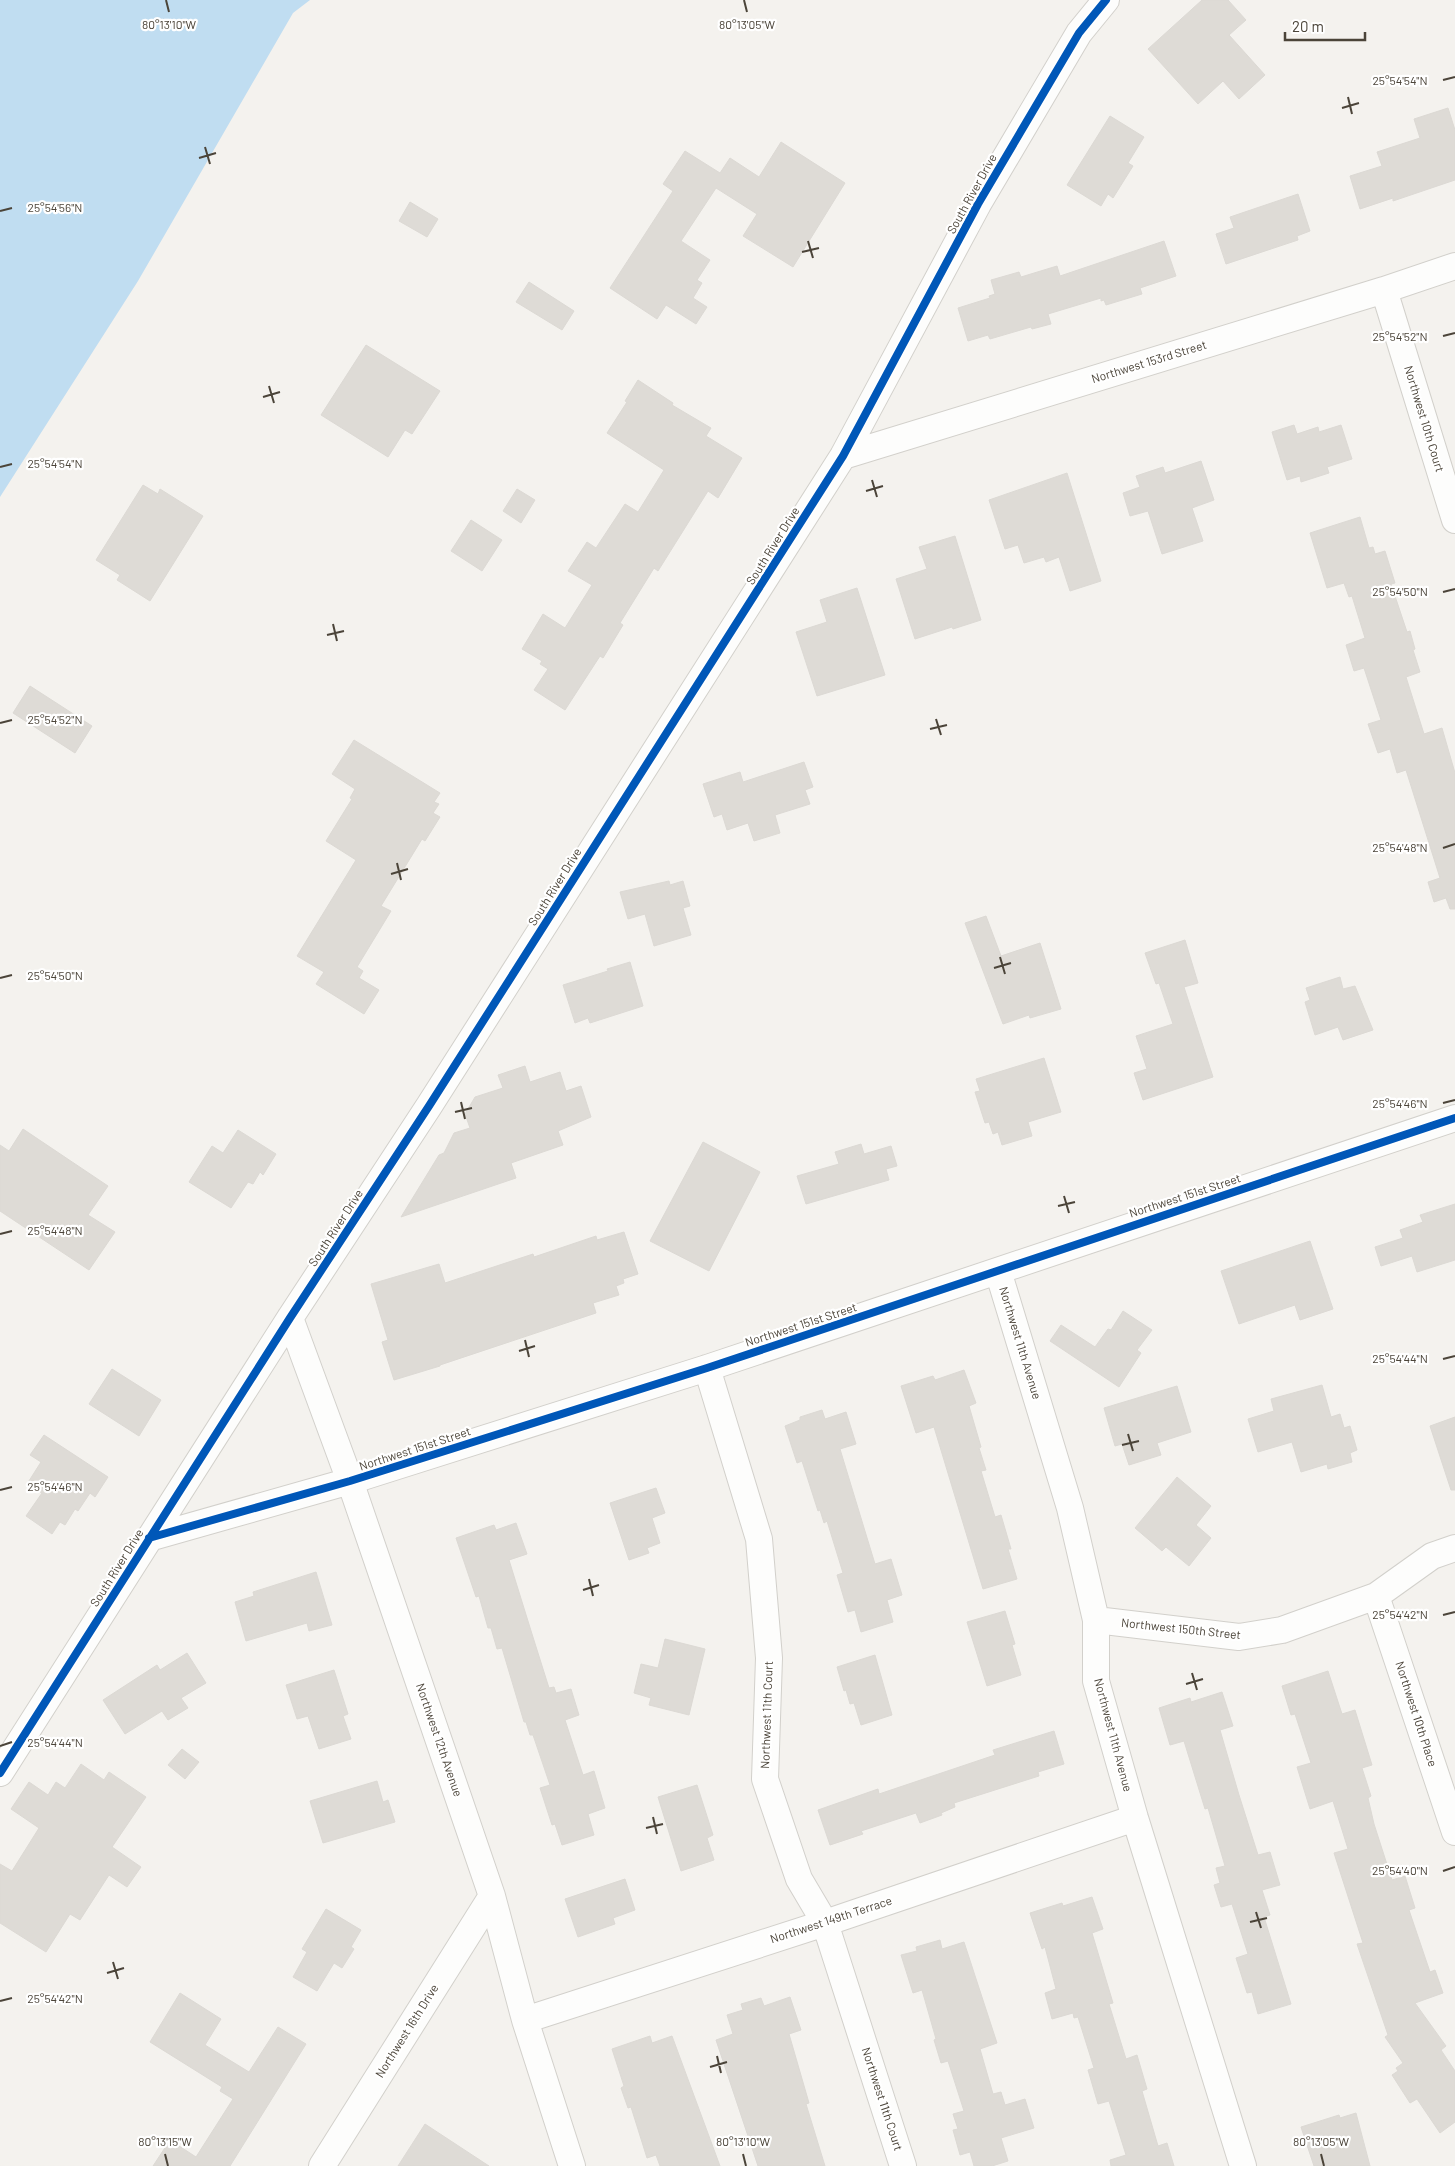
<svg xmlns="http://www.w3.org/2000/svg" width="1455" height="2166" font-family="Barlow,sans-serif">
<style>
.water{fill:#c0ddf1}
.building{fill:#dedbd6;stroke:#dcd9d4}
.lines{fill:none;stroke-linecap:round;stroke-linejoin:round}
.minor-casing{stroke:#d2d0cb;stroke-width:28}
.minor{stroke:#fdfdfc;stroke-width:26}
.cycleway-casing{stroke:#fff;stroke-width:11}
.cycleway{stroke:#0057b8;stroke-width:8}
.ticks{fill:none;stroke:#4b4439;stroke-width:2}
.labels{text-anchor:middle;stroke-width:4.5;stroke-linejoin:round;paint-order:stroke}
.street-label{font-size:12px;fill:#4b4439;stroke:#fff}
.ticks-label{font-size:12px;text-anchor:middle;fill:#4b4439;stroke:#fff;stroke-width:4.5;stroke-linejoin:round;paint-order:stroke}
</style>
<rect width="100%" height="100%" fill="#f4f2ee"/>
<path class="water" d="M 0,0 L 310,0 L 293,13 L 138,281 L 0,497 Z"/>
<path class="building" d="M 1202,0 L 1228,0 L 1246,20 L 1229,35 L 1265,75 L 1239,99 L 1223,81 L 1198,104 L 1148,49 Z
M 1448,108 L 1455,130 L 1455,180 L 1393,201 L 1393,198 L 1360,209 L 1350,176 L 1382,166 L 1377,152 L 1420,138 L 1414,119 Z
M 1110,116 L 1144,137 L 1128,163 L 1133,166 L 1113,198 L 1108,194 L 1101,206 L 1067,185 Z
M 781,142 L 845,183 L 793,267 L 743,236 L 757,214 L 716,188 L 681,241 L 710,260 L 697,280 L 702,283 L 693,298 L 707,307 L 696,324 L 666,305 L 657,319 L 610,288 L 673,191 L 663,184 L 685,151 L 720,173 L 730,158 L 759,177 Z
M 1298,194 L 1310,231 L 1297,236 L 1298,240 L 1226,264 L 1216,234 L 1234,228 L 1230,217 Z
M 410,202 L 438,219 L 427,237 L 399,221 Z
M 1164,241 L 1176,276 L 1140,288 L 1142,294 L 1106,305 L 1104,300 L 1101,301 L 1101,298 L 1048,314 L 1051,324 L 1032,329 L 1031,327 L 990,339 L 988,335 L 968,341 L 958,308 L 990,298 L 989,296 L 995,294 L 991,280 L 1019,272 L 1021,277 L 1057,266 L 1060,276 Z
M 529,282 L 574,311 L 562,330 L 516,302 Z
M 366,345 L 440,391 L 412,434 L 405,430 L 388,457 L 321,415 Z
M 638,380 L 673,403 L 672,405 L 711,428 L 706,436 L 742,458 L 718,498 L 708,491 L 658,571 L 654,568 L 620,623 L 623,625 L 603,658 L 600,656 L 565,710 L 534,690 L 548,669 L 540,664 L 542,661 L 522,649 L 543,614 L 565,628 L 592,585 L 568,571 L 587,542 L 596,548 L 625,504 L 638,512 L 664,470 L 607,433 L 627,402 L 625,401 Z
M 1294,425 L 1297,434 L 1318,427 L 1319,432 L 1341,425 L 1352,459 L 1327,467 L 1329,473 L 1301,482 L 1300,476 L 1287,480 L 1272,432 Z
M 1201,461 L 1214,500 L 1192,508 L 1203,541 L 1162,554 L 1148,511 L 1130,516 L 1123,493 L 1140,487 L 1136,476 L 1163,467 L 1165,473 Z
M 1067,473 L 1101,581 L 1070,591 L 1059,557 L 1046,562 L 1044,557 L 1024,563 L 1018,545 L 1005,549 L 989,500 Z
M 143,485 L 158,494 L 160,489 L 203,516 L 150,601 L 117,580 L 120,575 L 96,560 Z
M 517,489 L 535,500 L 521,523 L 503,511 Z
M 1360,517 L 1369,548 L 1373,547 L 1375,554 L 1385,551 L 1395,583 L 1391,584 L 1407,632 L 1410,631 L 1415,649 L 1413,650 L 1420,672 L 1406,677 L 1424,734 L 1442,728 L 1455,773 L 1455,909 L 1450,909 L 1446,898 L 1434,902 L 1428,882 L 1440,878 L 1406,770 L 1397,773 L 1390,749 L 1378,753 L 1368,724 L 1381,720 L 1364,668 L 1354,671 L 1346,645 L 1365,638 L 1352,596 L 1349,597 L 1344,583 L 1327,588 L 1310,533 Z
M 471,520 L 502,540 L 482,571 L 451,551 Z
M 955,536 L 981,620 L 953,629 L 952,627 L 915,639 L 896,579 L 927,569 L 919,547 Z
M 857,588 L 885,675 L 817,696 L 796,632 L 827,622 L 820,600 Z
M 30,686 L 92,726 L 75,753 L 13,713 Z
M 354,740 L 440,793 L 434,802 L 439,804 L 433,813 L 440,817 L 425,841 L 422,839 L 381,906 L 391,911 L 357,967 L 363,971 L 359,978 L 379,990 L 364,1014 L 316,984 L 324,972 L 297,956 L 356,860 L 326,841 L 352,799 L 350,798 L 355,789 L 332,774 Z
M 804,762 L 813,787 L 805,790 L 810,804 L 775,815 L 780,833 L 754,841 L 748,823 L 727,830 L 722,814 L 714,817 L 703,784 L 740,772 L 743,782 Z
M 669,881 L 670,885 L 683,881 L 690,906 L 683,908 L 691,935 L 654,946 L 645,914 L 628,919 L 620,892 Z
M 986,916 L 1001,956 L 1040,943 L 1061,1009 L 1030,1018 L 1029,1015 L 1003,1024 L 965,923 Z
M 1185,940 L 1198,983 L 1184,987 L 1213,1077 L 1143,1100 L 1134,1073 L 1147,1069 L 1136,1036 L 1173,1024 L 1159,983 L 1156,984 L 1145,953 Z
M 630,962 L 643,1006 L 590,1023 L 588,1018 L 575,1023 L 563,985 L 608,971 L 607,969 Z
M 1340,977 L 1343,989 L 1355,986 L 1373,1030 L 1343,1040 L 1338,1027 L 1315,1035 L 1305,1002 L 1310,1000 L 1306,988 Z
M 1044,1058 L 1061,1112 L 1028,1122 L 1032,1136 L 1002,1145 L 998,1132 L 993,1134 L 989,1122 L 985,1123 L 975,1092 L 980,1091 L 976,1079 Z
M 525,1066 L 530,1082 L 560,1072 L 566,1091 L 581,1086 L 591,1117 L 558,1131 L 563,1145 L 511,1163 L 516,1178 L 401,1217 L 439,1155 L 444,1153 L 454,1133 L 470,1128 L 465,1114 L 475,1097 L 503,1088 L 498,1075 Z
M 23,1129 L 108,1186 L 88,1215 L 115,1232 L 89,1270 L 0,1211 L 0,1145 L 9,1151 Z
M 238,1130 L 276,1154 L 263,1175 L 260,1172 L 253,1184 L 248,1182 L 231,1208 L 189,1182 L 212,1146 L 223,1153 Z
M 703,1142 L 760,1172 L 709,1271 L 650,1241 Z
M 861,1144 L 864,1154 L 891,1146 L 897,1166 L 886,1169 L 889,1180 L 806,1204 L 797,1176 L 839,1164 L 835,1152 Z
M 1455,1204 L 1455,1260 L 1417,1272 L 1412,1256 L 1381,1266 L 1375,1247 L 1403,1238 L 1400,1230 L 1423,1222 L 1420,1215 Z
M 624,1232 L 638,1274 L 623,1279 L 624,1283 L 616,1286 L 619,1295 L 593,1303 L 596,1313 L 440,1365 L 440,1366 L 394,1380 L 382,1342 L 388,1340 L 371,1284 L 439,1264 L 445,1283 L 533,1254 L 534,1257 L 596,1236 L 597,1240 Z
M 1310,1241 L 1333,1309 L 1300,1320 L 1295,1305 L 1239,1324 L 1221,1271 Z
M 1123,1311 L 1152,1330 L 1137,1350 L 1141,1353 L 1119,1387 L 1050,1341 L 1061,1325 L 1095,1347 L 1108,1329 L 1111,1330 Z
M 112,1369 L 161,1400 L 139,1436 L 89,1404 Z
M 964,1370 L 976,1403 L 969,1406 L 981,1447 L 979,1448 L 986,1470 L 981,1471 L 995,1517 L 1001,1515 L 1011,1549 L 1008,1549 L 1017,1579 L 983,1589 L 934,1427 L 916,1433 L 901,1386 L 933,1376 L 935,1380 Z
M 1322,1385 L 1331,1417 L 1340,1414 L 1344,1428 L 1350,1426 L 1357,1450 L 1350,1453 L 1352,1462 L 1328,1469 L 1327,1464 L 1301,1472 L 1292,1442 L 1258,1452 L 1248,1419 L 1274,1411 L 1271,1399 Z
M 1177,1386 L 1191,1432 L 1157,1443 L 1161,1455 L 1129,1465 L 1122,1444 L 1115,1446 L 1104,1408 Z
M 822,1410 L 825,1419 L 846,1412 L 856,1444 L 840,1449 L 875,1564 L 891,1559 L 902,1595 L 887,1600 L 893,1622 L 861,1632 L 855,1610 L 848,1612 L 837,1575 L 843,1573 L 827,1521 L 824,1523 L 820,1510 L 818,1511 L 802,1461 L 797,1463 L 785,1426 L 800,1420 L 800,1417 Z
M 1455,1417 L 1455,1490 L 1451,1490 L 1430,1426 Z
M 44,1435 L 108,1477 L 95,1497 L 90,1493 L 78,1511 L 75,1509 L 65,1525 L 60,1522 L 52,1534 L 26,1516 L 42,1493 L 27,1484 L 41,1462 L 30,1455 Z
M 1177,1477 L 1211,1506 L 1196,1525 L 1211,1538 L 1189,1566 L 1166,1547 L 1162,1551 L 1135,1528 Z
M 656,1488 L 665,1513 L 652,1518 L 660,1543 L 647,1548 L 649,1553 L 629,1560 L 610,1503 Z
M 516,1523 L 527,1554 L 509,1560 L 532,1634 L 549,1688 L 554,1687 L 556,1693 L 571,1689 L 579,1715 L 565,1720 L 583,1775 L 594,1771 L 605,1808 L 588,1814 L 594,1835 L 562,1845 L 555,1824 L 552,1825 L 540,1788 L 550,1785 L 533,1735 L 530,1735 L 526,1722 L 524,1722 L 502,1648 L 497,1649 L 491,1628 L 488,1628 L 479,1596 L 476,1597 L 456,1538 L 494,1525 L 496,1530 Z
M 316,1572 L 332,1625 L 309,1631 L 307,1623 L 246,1641 L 235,1602 L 254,1596 L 253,1592 Z
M 1005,1611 L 1015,1644 L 1012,1645 L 1021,1675 L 987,1686 L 967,1622 Z
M 665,1639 L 705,1649 L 689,1715 L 649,1705 L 651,1698 L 634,1693 L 641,1664 L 658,1668 Z
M 187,1653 L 206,1683 L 181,1698 L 188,1708 L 168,1720 L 162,1711 L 125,1734 L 103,1700 L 157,1665 L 160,1670 Z
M 875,1655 L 892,1715 L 861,1725 L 854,1703 L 850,1704 L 846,1690 L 844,1691 L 837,1667 Z
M 334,1670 L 348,1714 L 343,1716 L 351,1739 L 319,1749 L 308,1716 L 297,1719 L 286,1685 Z
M 1328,1671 L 1342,1714 L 1355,1710 L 1372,1765 L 1362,1768 L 1371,1796 L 1368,1798 L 1374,1824 L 1392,1880 L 1405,1876 L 1415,1908 L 1409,1910 L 1430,1972 L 1435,1970 L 1443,1993 L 1415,2003 L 1446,2046 L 1441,2050 L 1455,2071 L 1455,2122 L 1440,2133 L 1417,2099 L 1410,2103 L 1392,2075 L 1398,2071 L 1396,2068 L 1403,2063 L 1385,2037 L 1388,2035 L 1357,1944 L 1363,1943 L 1334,1853 L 1348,1849 L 1333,1801 L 1310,1809 L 1297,1767 L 1311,1763 L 1295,1714 L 1291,1715 L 1282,1686 Z
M 1222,1692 L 1233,1726 L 1220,1730 L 1239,1795 L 1258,1855 L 1270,1852 L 1280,1885 L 1262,1890 L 1270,1915 L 1264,1917 L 1291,2004 L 1258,2014 L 1252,1992 L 1247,1993 L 1236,1958 L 1248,1954 L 1232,1904 L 1221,1907 L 1214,1885 L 1220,1883 L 1216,1868 L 1225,1866 L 1208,1808 L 1205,1809 L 1184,1741 L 1170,1745 L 1159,1708 L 1190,1698 L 1191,1702 Z
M 1054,1731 L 1064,1764 L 1038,1772 L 1039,1776 L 954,1803 L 955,1807 L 941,1813 L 942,1815 L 920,1823 L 916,1813 L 861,1831 L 863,1834 L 830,1845 L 818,1810 L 878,1789 L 879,1794 L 995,1755 L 993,1750 Z
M 182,1749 L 199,1762 L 185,1779 L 168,1765 Z
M 81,1764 L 104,1780 L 109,1772 L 146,1797 L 112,1847 L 141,1867 L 127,1887 L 109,1875 L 80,1920 L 70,1914 L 46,1952 L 0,1923 L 0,1864 L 12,1871 L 39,1828 L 11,1809 L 29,1782 L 48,1795 L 56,1782 L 65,1788 Z
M 377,1781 L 383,1802 L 388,1800 L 395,1822 L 323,1843 L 310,1801 Z
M 697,1785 L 713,1835 L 707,1838 L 714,1860 L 681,1871 L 658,1797 Z
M 625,1879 L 635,1910 L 613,1918 L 615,1924 L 578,1937 L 565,1899 Z
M 1092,1897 L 1103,1929 L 1092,1933 L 1113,2003 L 1109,2004 L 1126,2059 L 1137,2055 L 1147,2089 L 1142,2091 L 1158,2146 L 1167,2143 L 1174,2166 L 1111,2166 L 1110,2160 L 1126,2155 L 1109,2101 L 1098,2104 L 1088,2070 L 1094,2068 L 1078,2017 L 1074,2018 L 1073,2013 L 1052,2019 L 1045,1993 L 1056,1989 L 1045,1947 L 1042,1949 L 1030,1913 L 1062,1903 L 1063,1906 Z
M 326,1909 L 361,1930 L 351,1947 L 354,1949 L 342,1968 L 334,1963 L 317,1991 L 293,1977 L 307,1952 L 302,1949 Z
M 940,1940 L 942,1949 L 964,1942 L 997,2043 L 980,2049 L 993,2094 L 1001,2092 L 1005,2105 L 1025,2099 L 1034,2128 L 1001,2138 L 1008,2161 L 992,2166 L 974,2166 L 970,2152 L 960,2155 L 953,2130 L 958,2129 L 953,2114 L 964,2111 L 948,2061 L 941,2063 L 934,2040 L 936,2039 L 922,1990 L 913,1993 L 901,1955 L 917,1951 L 916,1947 Z
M 180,1993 L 221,2019 L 205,2045 L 249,2072 L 278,2027 L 306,2044 L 230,2166 L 153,2166 L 170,2140 L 196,2157 L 233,2099 L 220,2091 L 222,2087 L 150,2042 Z
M 790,1997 L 801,2030 L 789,2034 L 809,2103 L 806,2104 L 825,2166 L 758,2166 L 716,2040 L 733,2034 L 727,2015 L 743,2010 L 741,2004 L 761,1998 L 764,2006 Z
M 650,2036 L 652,2043 L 672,2036 L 720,2166 L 660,2166 L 656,2155 L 647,2158 L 631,2107 L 628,2108 L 621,2088 L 624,2086 L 612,2049 Z
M 1356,2113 L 1370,2166 L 1314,2166 L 1301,2127 L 1339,2115 L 1340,2118 Z
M 425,2124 L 489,2166 L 398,2166 Z"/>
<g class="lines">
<defs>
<path id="minor" d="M 1384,290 L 1455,520
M 843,456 L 1384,290 L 1455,266
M 998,1271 L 1070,1508 L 1096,1620 L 1096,1681 L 1135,1818 L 1243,2166
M 290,1318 L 350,1481 L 492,1896 L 525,2020 L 572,2166
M 707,1368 L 759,1539 L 769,1658 L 765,1779 L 799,1879 L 825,1923 L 903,2166
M 149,1538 L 350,1481 L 707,1368 L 1455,1118
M 1376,1596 L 1455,1832
M 1096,1620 L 1239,1637 L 1282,1630 L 1376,1596 L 1432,1556 L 1455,1548
M 0,1773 L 290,1318 L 429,1106 L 843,456 L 978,204 L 1079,33 L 1106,0
M 525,2020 L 825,1923 L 1135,1818
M 322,2166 L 492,1896"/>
</defs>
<use href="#minor" class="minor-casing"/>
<use href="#minor" class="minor"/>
<defs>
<path id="cycleway" d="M 149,1538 L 350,1481 L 707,1368 L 1455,1118
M 0,1773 L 290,1318 L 429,1106 L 843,456 L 978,204 L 1079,33 L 1106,0"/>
</defs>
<use href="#cycleway" class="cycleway-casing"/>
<use href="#cycleway" class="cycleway"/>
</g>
<path class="ticks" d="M 166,0 L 169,12M 744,0 L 747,12M 1443,80 L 1455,77M 1348,97 L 1352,114M 1342,108 L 1359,103M 205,147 L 210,164M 199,158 L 216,153M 0,211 L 12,208M 808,241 L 813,258M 802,252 L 819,248M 1443,336 L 1455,333M 269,386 L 274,403M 263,397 L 280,392M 0,467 L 12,464M 872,480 L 877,497M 866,491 L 883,486M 1443,592 L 1455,589M 333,624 L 337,641M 327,635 L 344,631M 936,719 L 941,735M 0,723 L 12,720M 930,729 L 947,725M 1443,848 L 1455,844M 397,863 L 401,880M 391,874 L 408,869M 1000,957 L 1005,974M 994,968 L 1011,963M 0,978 L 12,975M 461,1102 L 465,1119M 1443,1103 L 1455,1100M 455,1112 L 472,1108M 1064,1196 L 1069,1213M 1058,1206 L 1075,1202M 0,1234 L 12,1231M 525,1340 L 529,1357M 519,1351 L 535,1346M 1443,1359 L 1455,1356M 1128,1434 L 1133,1451M 1122,1445 L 1139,1441M 0,1490 L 12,1487M 589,1579 L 593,1596M 583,1590 L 599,1585M 1443,1615 L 1455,1612M 1192,1673 L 1197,1690M 1186,1684 L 1203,1679M 0,1746 L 12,1742M 653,1817 L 657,1834M 646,1828 L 663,1824M 1443,1871 L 1455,1867M 1256,1912 L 1261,1928M 1250,1922 L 1267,1918M 113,1962 L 118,1979M 107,1973 L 124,1968M 0,2001 L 12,1998M 717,2056 L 721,2073M 710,2067 L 727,2062M 165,2154 L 168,2166M 743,2154 L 746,2166M 1321,2154 L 1324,2166"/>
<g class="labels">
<g class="street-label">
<text transform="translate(972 194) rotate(-61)" y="4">South River Drive</text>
<text transform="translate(1149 362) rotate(-17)" y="4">Northwest 153rd Street</text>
<text transform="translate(1424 419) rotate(73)" y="4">Northwest 10th Court</text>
<text transform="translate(773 546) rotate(-58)" y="4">South River Drive</text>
<text transform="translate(555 887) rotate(-58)" y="4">South River Drive</text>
<text transform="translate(1185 1196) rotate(-18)" y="4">Northwest 151st Street</text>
<text transform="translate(336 1228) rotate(-57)" y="4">South River Drive</text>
<text transform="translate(801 1325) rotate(-18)" y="4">Northwest 151st Street</text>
<text transform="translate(1020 1343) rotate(73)" y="4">Northwest 11th Avenue</text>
<text transform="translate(415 1449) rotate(-18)" y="4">Northwest 151st Street</text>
<text transform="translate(117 1568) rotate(-58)" y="4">South River Drive</text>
<text transform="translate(1181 1629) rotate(6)" y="4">Northwest 150th Street</text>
<text transform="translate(1416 1714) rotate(72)" y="4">Northwest 10th Place</text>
<text transform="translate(767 1715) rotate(-88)" y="4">Northwest 11th Court</text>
<text transform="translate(1113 1735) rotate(75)" y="4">Northwest 11th Avenue</text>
<text transform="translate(439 1740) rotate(71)" y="4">Northwest 12th Avenue</text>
<text transform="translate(831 1920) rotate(-18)" y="4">Northwest 149th Terrace</text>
<text transform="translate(407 2031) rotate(-58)" y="4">Northwest 16th Drive</text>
<text transform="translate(882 2099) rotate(72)" y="4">Northwest 11th Court</text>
</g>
</g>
<g class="ticks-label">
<text x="169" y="29">80°13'10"W</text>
<text x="747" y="29">80°13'05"W</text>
<text x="1400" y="85">25°54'54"N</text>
<text x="55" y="212">25°54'56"N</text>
<text x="1400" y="341">25°54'52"N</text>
<text x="55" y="468">25°54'54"N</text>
<text x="1400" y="596">25°54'50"N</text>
<text x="55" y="724">25°54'52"N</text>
<text x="1400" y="852">25°54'48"N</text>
<text x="55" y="980">25°54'50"N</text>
<text x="1400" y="1108">25°54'46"N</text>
<text x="55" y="1235">25°54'48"N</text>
<text x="1400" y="1363">25°54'44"N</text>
<text x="55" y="1491">25°54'46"N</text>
<text x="1400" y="1619">25°54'42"N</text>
<text x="55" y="1747">25°54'44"N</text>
<text x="1400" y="1875">25°54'40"N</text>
<text x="55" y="2003">25°54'42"N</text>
<text x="165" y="2146">80°13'15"W</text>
<text x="743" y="2146">80°13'10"W</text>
<text x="1321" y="2146">80°13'05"W</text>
</g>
<path d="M1285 32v8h80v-8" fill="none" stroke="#4b4439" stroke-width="2.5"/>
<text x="1292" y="32" font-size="15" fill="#4b4439" stroke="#ffffff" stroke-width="4" paint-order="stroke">20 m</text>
</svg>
